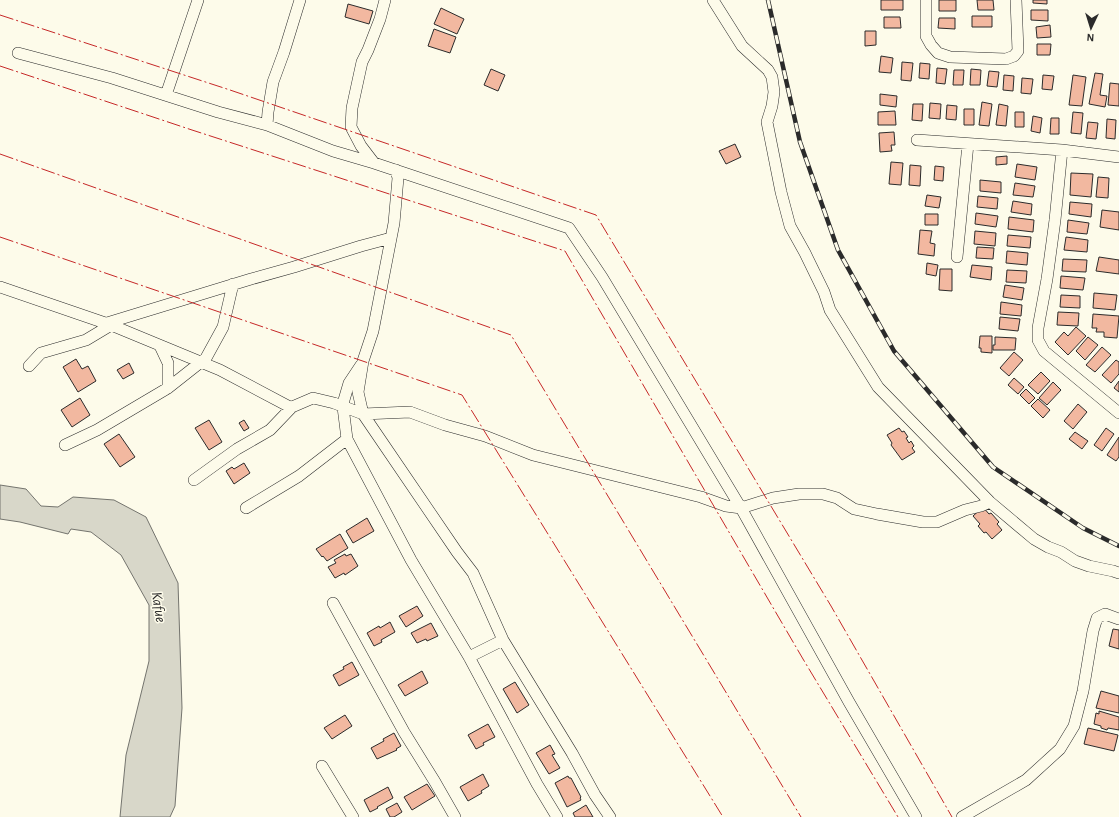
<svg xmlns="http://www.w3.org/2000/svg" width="1119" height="817" font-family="'Alegreya Sans',sans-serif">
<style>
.water{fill:#d8d7c9;stroke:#74746e}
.building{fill:#f2b8a0;stroke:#2b2b2b}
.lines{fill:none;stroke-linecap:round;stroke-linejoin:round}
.minor-casing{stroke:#2b2b2b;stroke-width:12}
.minor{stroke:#fdfbea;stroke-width:11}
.rail-casing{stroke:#2b2b2b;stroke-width:4.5}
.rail{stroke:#fdfbea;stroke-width:3;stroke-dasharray:9;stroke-linecap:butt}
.power{stroke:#c62828;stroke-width:1;stroke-dasharray:14 3 2 3;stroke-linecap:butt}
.labels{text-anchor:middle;stroke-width:3;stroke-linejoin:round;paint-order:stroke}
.water-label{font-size:15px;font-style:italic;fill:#2b2b2b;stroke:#fdfbea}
</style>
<rect width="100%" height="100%" fill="#fdfbea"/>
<path class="water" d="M 0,485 L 26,489 L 41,506 L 58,507 L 73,497 L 114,500 L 146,517 L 178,583 L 182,708 L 175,806 L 170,817 L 120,817 L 126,755 L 149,661 L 149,605 L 121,555 L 91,532 L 71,529 L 68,534 L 20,522 L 0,519 Z"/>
<path class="building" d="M 881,0 L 903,0 L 903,10 L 881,10 Z
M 939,0 L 956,0 L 956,11 L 939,11 Z
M 977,0 L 993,0 L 994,10 L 978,10 Z
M 1033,0 L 1047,0 L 1047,4 L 1033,3 Z
M 348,4 L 373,11 L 369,24 L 345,17 Z
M 441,8 L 464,19 L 457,34 L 434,24 Z
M 1031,10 L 1048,10 L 1048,21 L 1031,20 Z
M 972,16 L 992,16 L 992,27 L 972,27 Z
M 884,17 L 900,17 L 901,28 L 884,28 Z
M 939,18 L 955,18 L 955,29 L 938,28 Z
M 1050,25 L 1051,37 L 1037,38 L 1036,27 Z
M 434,29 L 456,37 L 450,53 L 428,46 Z
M 865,31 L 876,31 L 876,45 L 865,46 Z
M 1037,44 L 1051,44 L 1050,55 L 1037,55 Z
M 881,56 L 893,58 L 891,73 L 879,72 Z
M 902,62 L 913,63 L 911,81 L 901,80 Z
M 920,63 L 930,64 L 929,79 L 919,78 Z
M 937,68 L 947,69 L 945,84 L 936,83 Z
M 491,69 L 505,75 L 498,91 L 484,85 Z
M 971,69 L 981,70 L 980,85 L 970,85 Z
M 954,70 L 964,70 L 963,85 L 953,85 Z
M 989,71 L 999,72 L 997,87 L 987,86 Z
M 1095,73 L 1103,74 L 1100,95 L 1107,96 L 1105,107 L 1089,104 Z
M 1004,75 L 1014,76 L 1013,91 L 1003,90 Z
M 1043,75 L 1054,76 L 1052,90 L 1042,89 Z
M 1073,75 L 1086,77 L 1082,106 L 1069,105 Z
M 1022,78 L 1033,79 L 1031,94 L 1021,93 Z
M 1110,83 L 1119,84 L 1119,106 L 1108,105 Z
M 880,94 L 897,96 L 896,107 L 880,105 Z
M 982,102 L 992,104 L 989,126 L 979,125 Z
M 930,103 L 941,104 L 940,119 L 929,118 Z
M 913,104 L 923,104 L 922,121 L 912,120 Z
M 999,104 L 1008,106 L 1006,126 L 996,125 Z
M 947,105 L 957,106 L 956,120 L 946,119 Z
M 964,109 L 974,109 L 974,125 L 964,125 Z
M 895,111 L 896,125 L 878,125 L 878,112 Z
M 1015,112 L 1024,112 L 1024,127 L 1015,127 Z
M 1073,112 L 1083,113 L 1081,134 L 1071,133 Z
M 1033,116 L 1042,118 L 1040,133 L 1031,131 Z
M 1051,118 L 1059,118 L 1059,134 L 1050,134 Z
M 1107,119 L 1116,120 L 1115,139 L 1106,138 Z
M 1088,122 L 1098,123 L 1096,139 L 1086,138 Z
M 894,132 L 895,145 L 891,145 L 892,151 L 880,152 L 879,133 Z
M 735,144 L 741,157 L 726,164 L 719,151 Z
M 1007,156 L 1007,164 L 996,165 L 996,157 Z
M 891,162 L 903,163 L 901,185 L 889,184 Z
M 1017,164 L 1037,167 L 1035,180 L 1015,177 Z
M 910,165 L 921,166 L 920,186 L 909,185 Z
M 935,166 L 944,167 L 943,181 L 934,180 Z
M 1071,173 L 1093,174 L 1091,197 L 1070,195 Z
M 1098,177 L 1109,178 L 1108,198 L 1096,197 Z
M 980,180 L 1001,182 L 1001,193 L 980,191 Z
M 1015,183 L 1035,186 L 1033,197 L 1013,195 Z
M 927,195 L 941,197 L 939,208 L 925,206 Z
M 978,196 L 998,198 L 997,209 L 977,207 Z
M 1013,201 L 1032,204 L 1031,215 L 1011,212 Z
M 1070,202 L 1092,204 L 1091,217 L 1069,214 Z
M 1102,210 L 1119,212 L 1119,230 L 1100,227 Z
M 976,213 L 998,216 L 996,227 L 975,224 Z
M 925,214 L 938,214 L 938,225 L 925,225 Z
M 1009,217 L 1034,220 L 1033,232 L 1008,229 Z
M 1068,220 L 1089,223 L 1087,234 L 1067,232 Z
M 920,230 L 932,231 L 930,243 L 935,244 L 934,256 L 918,254 Z
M 975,231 L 996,233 L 995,246 L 974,244 Z
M 1008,235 L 1031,237 L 1030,248 L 1007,246 Z
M 1066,237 L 1088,240 L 1087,252 L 1064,250 Z
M 977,247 L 994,248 L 993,259 L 976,258 Z
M 1007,251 L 1028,253 L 1027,265 L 1006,263 Z
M 1099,257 L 1119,260 L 1119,274 L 1096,271 Z
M 1063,259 L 1087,260 L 1086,272 L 1062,271 Z
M 927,263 L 938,265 L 936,276 L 926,274 Z
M 972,265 L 992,267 L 991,280 L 970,277 Z
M 940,269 L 952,269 L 952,291 L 939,290 Z
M 1007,270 L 1027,271 L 1026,283 L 1006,282 Z
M 1061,276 L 1085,278 L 1083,290 L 1060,288 Z
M 1005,285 L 1024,288 L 1022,300 L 1003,297 Z
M 1094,293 L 1117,295 L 1115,310 L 1093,308 Z
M 1061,295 L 1080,296 L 1080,308 L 1060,307 Z
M 1001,302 L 1022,305 L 1021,316 L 1000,314 Z
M 1058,312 L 1079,313 L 1078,326 L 1057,325 Z
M 1093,314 L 1119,316 L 1117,338 L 1104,337 L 1104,332 L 1096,332 L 1097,328 L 1092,328 Z
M 1000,317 L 1020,319 L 1018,331 L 999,329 Z
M 1076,327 L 1086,336 L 1068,355 L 1055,342 L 1064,332 L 1068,336 Z
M 980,336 L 992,336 L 992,353 L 981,352 L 981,348 L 979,348 Z
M 995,337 L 1016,338 L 1015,350 L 993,350 L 993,345 L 995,345 Z
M 1088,337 L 1098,345 L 1085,360 L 1076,351 Z
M 1102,347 L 1111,355 L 1095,372 L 1086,365 Z
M 1014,352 L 1023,360 L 1009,376 L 1000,368 Z
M 76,359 L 82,369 L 88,366 L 96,381 L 78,392 L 63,367 Z
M 1116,360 L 1119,362 L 1119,374 L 1111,383 L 1102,375 Z
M 129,363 L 134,373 L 123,379 L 117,370 Z
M 1041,372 L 1050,381 L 1038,394 L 1028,385 Z
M 1014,378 L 1024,387 L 1018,394 L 1008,385 Z
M 1119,381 L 1119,392 L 1114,388 Z
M 1053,382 L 1061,390 L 1047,405 L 1039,398 Z
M 1026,389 L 1035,398 L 1029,404 L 1020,395 Z
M 80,398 L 90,415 L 72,427 L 61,410 Z
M 1038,399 L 1050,410 L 1043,418 L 1031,406 Z
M 1078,404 L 1087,412 L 1073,429 L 1064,421 Z
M 209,420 L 222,442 L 209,450 L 195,428 Z
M 244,420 L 249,428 L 244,431 L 239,423 Z
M 899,428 L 902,432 L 904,431 L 908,437 L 906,438 L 909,443 L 911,441 L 914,446 L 912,448 L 915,452 L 902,460 L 891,445 L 892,443 L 887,435 Z
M 1106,428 L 1114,434 L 1102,451 L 1094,445 Z
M 1075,432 L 1088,441 L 1082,449 L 1069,439 Z
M 119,434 L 135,457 L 120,467 L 104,444 Z
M 1119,437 L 1119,457 L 1116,461 L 1107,455 Z
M 244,463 L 250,473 L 234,484 L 226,471 L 232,467 L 234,469 Z
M 983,507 L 989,514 L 991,513 L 999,522 L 997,524 L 1002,530 L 992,539 L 986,532 L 984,533 L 978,526 L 980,524 L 973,516 Z
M 367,518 L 374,531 L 353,543 L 346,531 Z
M 340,534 L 348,548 L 327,561 L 323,556 L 322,557 L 316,549 Z
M 345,554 L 346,556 L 351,554 L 358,566 L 345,575 L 344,573 L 335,578 L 328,567 L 336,563 L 334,560 Z
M 417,606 L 423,616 L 406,627 L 399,616 Z
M 390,622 L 395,632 L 381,640 L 382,642 L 374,646 L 367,633 L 379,626 L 380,628 Z
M 431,623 L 438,636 L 427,641 L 426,639 L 417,643 L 411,633 Z
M 1113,629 L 1119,630 L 1119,649 L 1109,646 Z
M 352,662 L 359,675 L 339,686 L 333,675 L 344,669 L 343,667 Z
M 422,671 L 428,683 L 405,696 L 398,685 Z
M 515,682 L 529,705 L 517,713 L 503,689 Z
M 1101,691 L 1119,696 L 1119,713 L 1096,708 Z
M 1099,711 L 1119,717 L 1119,730 L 1108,728 L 1107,730 L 1101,728 L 1101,726 L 1094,724 L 1096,713 L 1099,714 Z
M 345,715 L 352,726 L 332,739 L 324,728 Z
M 488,724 L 495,737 L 483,743 L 484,745 L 476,749 L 468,735 Z
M 1088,728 L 1118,735 L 1114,751 L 1084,744 Z
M 394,733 L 401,746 L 396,749 L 397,750 L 377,759 L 371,748 L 384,741 L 383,739 Z
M 550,745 L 555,754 L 552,755 L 560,768 L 549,774 L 536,753 Z
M 483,774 L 489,786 L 481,791 L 482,793 L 468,801 L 460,787 Z
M 568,776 L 569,778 L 571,778 L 581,797 L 580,798 L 581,800 L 567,807 L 555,783 Z
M 427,784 L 435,796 L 412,810 L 404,797 Z
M 388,787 L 393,798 L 377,807 L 378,808 L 370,812 L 364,800 Z
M 397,803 L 402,812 L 394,817 L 390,817 L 386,809 Z
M 586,805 L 593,817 L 575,817 L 573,813 Z"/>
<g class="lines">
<defs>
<path id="minor" d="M 713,0 L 742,46 L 768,70 L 772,77 L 774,92 L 772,106 L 767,122 L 781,192 L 790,226 L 805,253 L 824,292 L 830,310 L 878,387 L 990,502 L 1034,539 L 1048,547 L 1061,552 L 1075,561 L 1089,566 L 1113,571 L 1119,573
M 926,0 L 926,36 L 931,45 L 938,53 L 950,57 L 1006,59 L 1014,56 L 1018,51 L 1016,0
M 18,53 L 112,78 L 218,112 L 267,125 L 333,151 L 374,163 L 569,228 L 602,277 L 741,508 L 849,702 L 916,817
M 166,95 L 198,0
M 267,125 L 268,112 L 273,82 L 284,52 L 300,0
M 917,140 L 1062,150 L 1119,157
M 1062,150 L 1055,220 L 1047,279 L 1038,328 L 1038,340 L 1044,351 L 1119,413
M 374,163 L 361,146 L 351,127 L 352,108 L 362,62 L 368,50 L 380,19 L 385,0
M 396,170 L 398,178 L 394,223 L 373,331 L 363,361 L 358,392 L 363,414 L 457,552 L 473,573 L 503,640 L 572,753 L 595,795 L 610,817
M 957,257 L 968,144
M 0,287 L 111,325 L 220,370 L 288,406 L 292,407 L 313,398 L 334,403 L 363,414 L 410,412 L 445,425 L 485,436 L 533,455 L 701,497 L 726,506 L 741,508 L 773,498 L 799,494 L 823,494 L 837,498 L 854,509 L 877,514 L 923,522 L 937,522 L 965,510 L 981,506 L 990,502
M 107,323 L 251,279 L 294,267 L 361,246 L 391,238
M 160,346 L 168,363 L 168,388
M 361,365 L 349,383 L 344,400 L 343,407 L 347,439 L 411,560 L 469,657 L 537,784 L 557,817
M 29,366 L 41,353 L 86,340 L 111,325
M 65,445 L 97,430 L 168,388 L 206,358 L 223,327 L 233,284
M 194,480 L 237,449 L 270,430 L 292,407
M 246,508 L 299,476 L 347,439
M 333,603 L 404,732 L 435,782 L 455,817
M 469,657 L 503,640
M 322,766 L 353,817
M 962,817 L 1026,780 L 1060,749 L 1074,726 L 1083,691 L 1093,631 L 1097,618 L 1105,614 L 1119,619"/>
</defs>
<use href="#minor" class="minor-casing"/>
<use href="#minor" class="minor"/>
<defs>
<path id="rail" d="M 768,0 L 800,142 L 838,250 L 894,351 L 993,467 L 1083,528 L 1119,546"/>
</defs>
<use href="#rail" class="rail-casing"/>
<use href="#rail" class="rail"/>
<path class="power" d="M 0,15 L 230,90 L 596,215 L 831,606 L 952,817
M 0,66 L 192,130 L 565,251 L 803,659 L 898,817
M 0,154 L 511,335 L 801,817
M 0,237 L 462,395 L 723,817"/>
</g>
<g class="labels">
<g class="water-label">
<text transform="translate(159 607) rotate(81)" y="5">Kafue</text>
</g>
</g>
<g transform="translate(1091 28) rotate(184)" stroke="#fdfbea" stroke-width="3" paint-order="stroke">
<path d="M0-3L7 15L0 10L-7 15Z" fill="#2b2b2b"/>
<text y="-6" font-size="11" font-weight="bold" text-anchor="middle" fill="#2b2b2b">N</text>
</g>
</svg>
